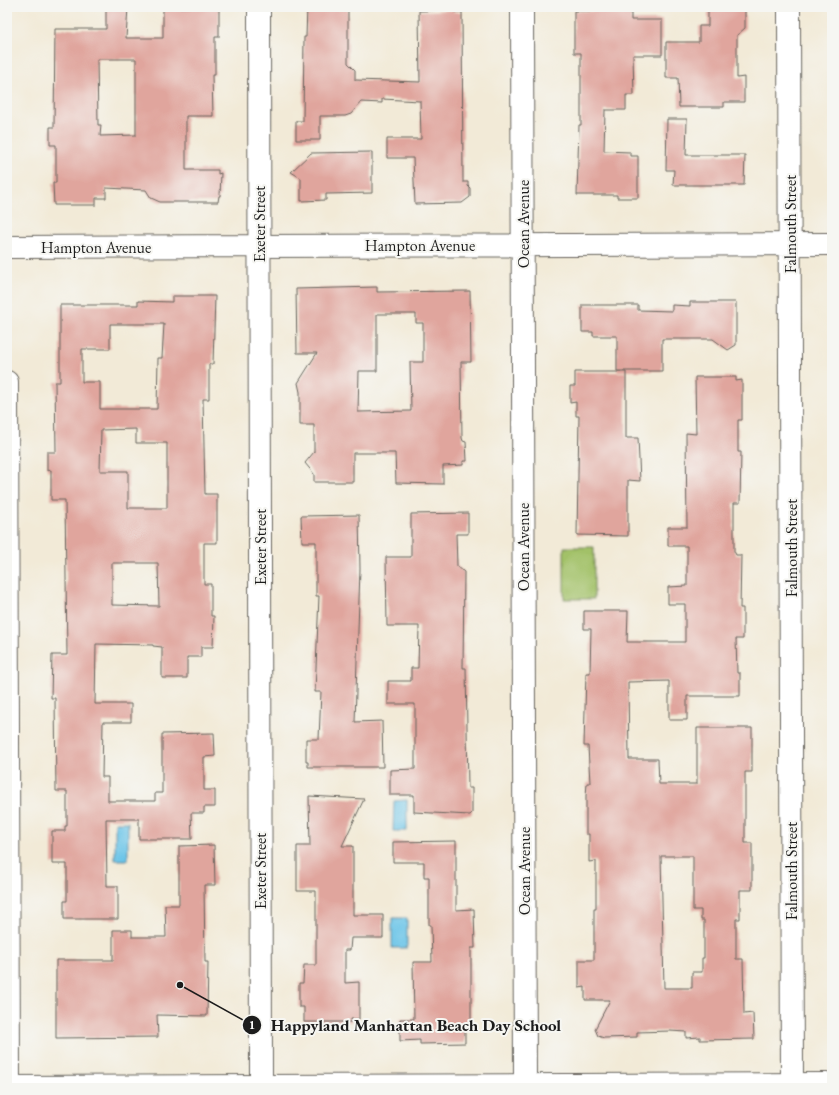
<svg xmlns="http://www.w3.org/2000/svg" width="839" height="1095" font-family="'EB Garamond',serif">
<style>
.green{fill:#a2c168;stroke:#5f6e42}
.water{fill:#6ac4e8;stroke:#437082}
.building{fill:#e0a59d;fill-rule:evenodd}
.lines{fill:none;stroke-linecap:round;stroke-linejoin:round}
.minor-casing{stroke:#67645d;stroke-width:24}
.tertiary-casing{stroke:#67645d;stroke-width:24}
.minor{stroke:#fff;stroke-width:22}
.tertiary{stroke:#fff;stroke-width:22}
.labels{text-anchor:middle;stroke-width:4;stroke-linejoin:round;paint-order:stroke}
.street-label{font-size:16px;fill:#1c1c1c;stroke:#f6f6f2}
.leader{fill:none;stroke:#1c1c1c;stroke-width:1.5}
.callout-dot{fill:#1c1c1c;stroke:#f6f6f2;stroke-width:1.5}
.mark-label{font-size:12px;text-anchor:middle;font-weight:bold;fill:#fff}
.callout-label{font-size:17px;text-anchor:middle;font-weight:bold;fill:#1c1c1c;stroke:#f6f6f2;stroke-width:4;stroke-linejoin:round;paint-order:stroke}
</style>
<rect width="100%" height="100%" fill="#f6f6f2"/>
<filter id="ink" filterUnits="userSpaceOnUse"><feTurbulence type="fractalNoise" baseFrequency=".025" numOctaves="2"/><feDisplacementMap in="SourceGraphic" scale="8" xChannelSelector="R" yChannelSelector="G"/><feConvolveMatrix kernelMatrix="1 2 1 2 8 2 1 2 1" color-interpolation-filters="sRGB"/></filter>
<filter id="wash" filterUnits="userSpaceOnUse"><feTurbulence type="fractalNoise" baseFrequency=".012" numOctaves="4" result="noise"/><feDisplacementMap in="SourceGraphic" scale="16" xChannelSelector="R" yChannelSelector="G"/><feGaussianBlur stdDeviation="0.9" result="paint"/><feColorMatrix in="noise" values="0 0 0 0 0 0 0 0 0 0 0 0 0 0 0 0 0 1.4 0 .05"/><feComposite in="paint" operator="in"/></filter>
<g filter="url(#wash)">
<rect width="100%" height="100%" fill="#f2ead7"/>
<path class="green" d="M 564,547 L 594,547 L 594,599 L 564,599 Z"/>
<path class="water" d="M 407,800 L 407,831 L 393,831 L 394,801 Z
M 115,822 L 128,822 L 128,860 L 115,860 Z
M 392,918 L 407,918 L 407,948 L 392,948 Z"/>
<g id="blocks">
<path class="building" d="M 106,7 L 128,7 L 126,38 L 163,38 L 163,8 L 219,7 L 219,37 L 215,37 L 215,75 L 212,75 L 213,116 L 186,116 L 186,170 L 218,170 L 218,174 L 221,173 L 220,196 L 219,196 L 218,202 L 160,202 L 151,198 L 146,190 L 106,188 L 106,198 L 96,198 L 96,205 L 54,205 L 53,183 L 56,183 L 56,145 L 50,145 L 50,127 L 54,127 L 55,29 L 106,29 ZM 97,59 L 136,59 L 136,135 L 100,136 L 101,125 L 98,125 Z
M 307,7 L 348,8 L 348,63 L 355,70 L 355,80 L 420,82 L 419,11 L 454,10 L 454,12 L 462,12 L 463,182 L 468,182 L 468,186 L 470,188 L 470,197 L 462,203 L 415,204 L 413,158 L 387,158 L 387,139 L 421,139 L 420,101 L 382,99 L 382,103 L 361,102 L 351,114 L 345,116 L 320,116 L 320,140 L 296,140 L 296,121 L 303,121 L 304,37 L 306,37 Z
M 631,7 L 631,20 L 662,20 L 662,55 L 633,55 L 634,95 L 626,95 L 626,110 L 605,110 L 604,151 L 630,152 L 630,156 L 638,156 L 638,198 L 617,198 L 617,195 L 577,195 L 579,125 L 581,125 L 581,53 L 574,53 L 574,11 L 593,11 L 593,8 Z
M 708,8 L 745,8 L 745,28 L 737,35 L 737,78 L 744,77 L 744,102 L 724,102 L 724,107 L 679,107 L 678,78 L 666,78 L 666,42 L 699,42 L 699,26 L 708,26 Z
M 667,119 L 687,119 L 686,155 L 745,155 L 744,185 L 673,185 L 674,170 L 666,170 Z
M 372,152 L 372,193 L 326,194 L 326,200 L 301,201 L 301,178 L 291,172 L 311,153 Z
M 377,287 L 377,292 L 470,291 L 471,362 L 461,362 L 462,438 L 463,441 L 466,442 L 467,461 L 463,461 L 463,465 L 443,466 L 443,484 L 396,483 L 395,453 L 353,453 L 353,482 L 314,482 L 314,474 L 305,463 L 314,452 L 314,425 L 300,425 L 300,392 L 298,383 L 317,353 L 297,353 L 296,289 ZM 377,314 L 416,314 L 416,323 L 423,323 L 423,362 L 410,362 L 411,411 L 358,412 L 359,371 L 377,371 Z
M 172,296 L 215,296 L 213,364 L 209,364 L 209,399 L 203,399 L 205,494 L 217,494 L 217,543 L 204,543 L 204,584 L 211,584 L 211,616 L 214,616 L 213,647 L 201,647 L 201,657 L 187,657 L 187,678 L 162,678 L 162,647 L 153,646 L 153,645 L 96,644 L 95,704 L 131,704 L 131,722 L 103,722 L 102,777 L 108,777 L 108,801 L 155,801 L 155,793 L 162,793 L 162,734 L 214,733 L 215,756 L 204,757 L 204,790 L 215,790 L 215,807 L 204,807 L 204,813 L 191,813 L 192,839 L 139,839 L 139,819 L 106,819 L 107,886 L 118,886 L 118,919 L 64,919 L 64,901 L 67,901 L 67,864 L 52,864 L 52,831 L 65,831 L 65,826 L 67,826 L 67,791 L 56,791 L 55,698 L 51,698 L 52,655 L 67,655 L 65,500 L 51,500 L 51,470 L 47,471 L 47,452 L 56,452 L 55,382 L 60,382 L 60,305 L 138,305 L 138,301 L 172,302 ZM 110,324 L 164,324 L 162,358 L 158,358 L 157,409 L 100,409 L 100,382 L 82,382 L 82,349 L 110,349 ZM 136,429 L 136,443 L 167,443 L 167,508 L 128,508 L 128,471 L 100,471 L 101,430 ZM 112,563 L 158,563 L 159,606 L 112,605 Z
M 690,302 L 736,302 L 736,345 L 728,350 L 713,339 L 662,339 L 662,371 L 617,371 L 617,336 L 593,336 L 593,332 L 582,332 L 582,305 L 638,305 L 638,310 L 672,311 L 672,305 L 690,306 Z
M 575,372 L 626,372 L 626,438 L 638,438 L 640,481 L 628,480 L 628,536 L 577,535 L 579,416 L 576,416 L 576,402 L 570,403 L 570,386 L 575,386 Z
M 695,377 L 736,377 L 736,381 L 742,380 L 742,420 L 738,420 L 738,452 L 741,452 L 740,503 L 734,503 L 734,551 L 736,555 L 741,555 L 740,608 L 743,608 L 743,639 L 736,639 L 737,673 L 740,673 L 740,696 L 687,696 L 687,720 L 669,720 L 669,681 L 628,682 L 629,759 L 658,759 L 659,784 L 697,784 L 697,728 L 752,728 L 752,772 L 745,772 L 745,843 L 752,843 L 752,890 L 740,890 L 740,919 L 736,919 L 736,959 L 743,959 L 744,1014 L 753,1013 L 754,1039 L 700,1040 L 700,1037 L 686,1038 L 686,1032 L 670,1031 L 637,1032 L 637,1037 L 604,1038 L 598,1036 L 595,1029 L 610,1000 L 585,1000 L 585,987 L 579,988 L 579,960 L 594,960 L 594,909 L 596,909 L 596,861 L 589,862 L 589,834 L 586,834 L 586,796 L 587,783 L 590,783 L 588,746 L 584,746 L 586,673 L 590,673 L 591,629 L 584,629 L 584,611 L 628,611 L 627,642 L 685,642 L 685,604 L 668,604 L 668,587 L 687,586 L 687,546 L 668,546 L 668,527 L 687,527 L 686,433 L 696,434 ZM 661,856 L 693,856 L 693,910 L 701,910 L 701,920 L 704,920 L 704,958 L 702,958 L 702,972 L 692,972 L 692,988 L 664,988 Z
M 468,513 L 468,534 L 456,534 L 457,566 L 464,572 L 463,668 L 466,668 L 468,788 L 472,788 L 472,813 L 470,815 L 414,812 L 414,795 L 390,795 L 390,770 L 415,769 L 415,704 L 388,704 L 388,681 L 411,681 L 411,668 L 418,668 L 419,626 L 387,626 L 386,557 L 411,557 L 411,514 Z
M 359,515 L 360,569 L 355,722 L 382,721 L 383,767 L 308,767 L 308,762 L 306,762 L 306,739 L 319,739 L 321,692 L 315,692 L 319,596 L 316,596 L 316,542 L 302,542 L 301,516 Z
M 309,796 L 364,799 L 342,846 L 353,846 L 353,915 L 383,915 L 383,938 L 351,938 L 350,950 L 345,950 L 345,983 L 359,982 L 359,1019 L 351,1019 L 351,1022 L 304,1022 L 304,1007 L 299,1007 L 299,983 L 303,983 L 304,965 L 316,965 L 316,891 L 297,891 L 297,846 L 310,846 Z
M 456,841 L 456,910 L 474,909 L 475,948 L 471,948 L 471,1025 L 465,1025 L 465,1043 L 420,1044 L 420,1040 L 400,1041 L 400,1019 L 414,1019 L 413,962 L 432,962 L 431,925 L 429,925 L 429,877 L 424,877 L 424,862 L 393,862 L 393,842 Z
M 214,845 L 215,885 L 204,885 L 205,962 L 208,962 L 207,1016 L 157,1015 L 158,1037 L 56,1038 L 56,960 L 113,960 L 113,930 L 132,930 L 132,937 L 166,937 L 165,905 L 179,905 L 179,846 Z"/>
</g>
</g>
<g filter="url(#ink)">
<use href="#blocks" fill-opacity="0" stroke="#67645d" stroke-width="1"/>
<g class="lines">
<defs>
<path id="minor" d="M 259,7 L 261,1088
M 522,7 L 525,1088
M 789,7 L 792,1088
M 7,247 L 832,244
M 7,382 L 9,1088"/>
<path id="tertiary" d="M 7,1087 L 832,1084"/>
</defs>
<use href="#minor" class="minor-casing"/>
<use href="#tertiary" class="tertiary-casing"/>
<use href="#minor" class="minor"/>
<use href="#tertiary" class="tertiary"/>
</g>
</g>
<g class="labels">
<g class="street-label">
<text transform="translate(259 224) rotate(-90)" y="6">Exeter Street</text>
<text transform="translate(523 224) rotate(-90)" y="6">Ocean Avenue</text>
<text transform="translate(790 224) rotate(-90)" y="6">Falmouth Street</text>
<text x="420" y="251">Hampton Avenue</text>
<text x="96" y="253">Hampton Avenue</text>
<text transform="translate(260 547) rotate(-90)" y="6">Exeter Street</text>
<text transform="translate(523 547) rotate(-90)" y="6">Ocean Avenue</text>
<text transform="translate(791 548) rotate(-90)" y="6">Falmouth Street</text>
<text transform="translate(260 871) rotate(-90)" y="6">Exeter Street</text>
<text transform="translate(524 871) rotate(-90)" y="6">Ocean Avenue</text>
<text transform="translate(791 871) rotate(-90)" y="6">Falmouth Street</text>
</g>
</g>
<path class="leader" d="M180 985L252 1025"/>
<g class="callout-dot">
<circle cx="180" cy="985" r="4"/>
<circle cx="252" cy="1025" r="10"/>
</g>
<g class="mark-label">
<text x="252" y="1029">1</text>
</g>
<g class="callout-label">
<text x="416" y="1031">Happyland Manhattan Beach Day School</text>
</g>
<rect width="839" height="1095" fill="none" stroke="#f6f6f2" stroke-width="24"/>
</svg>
